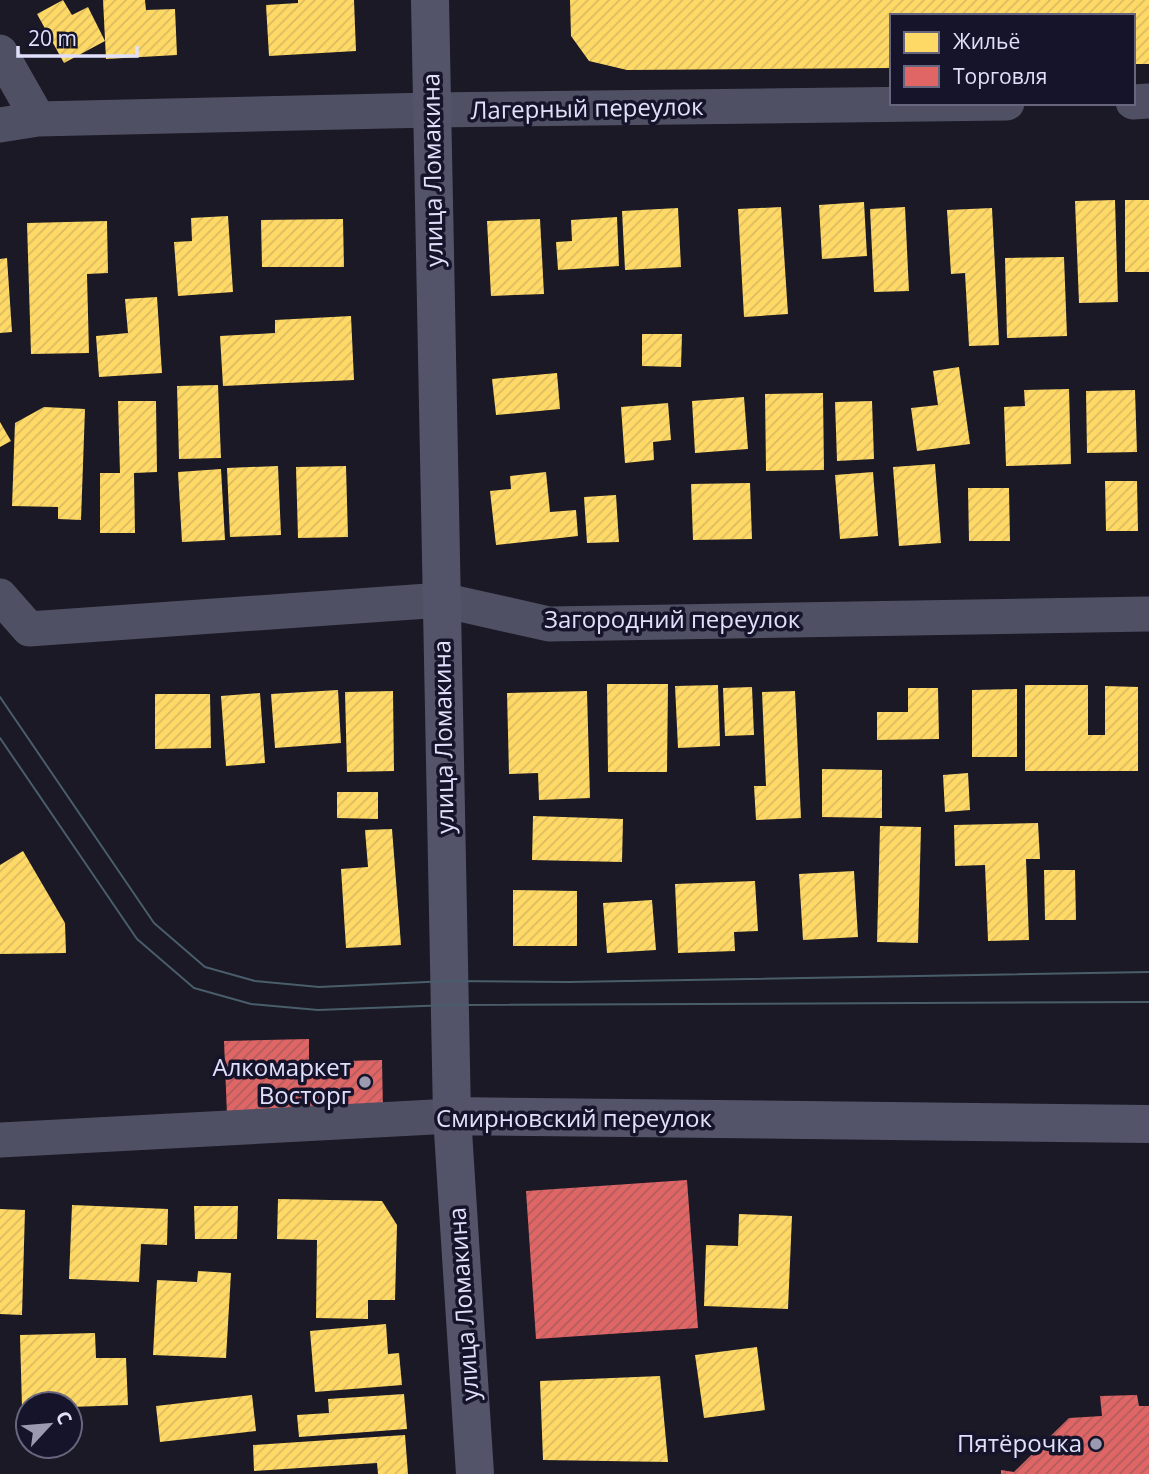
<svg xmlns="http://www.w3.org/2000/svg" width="1149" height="1474" font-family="'Open Sans',sans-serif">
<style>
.homes{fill:url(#homes-hatch)}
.shops{fill:url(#shops-hatch)}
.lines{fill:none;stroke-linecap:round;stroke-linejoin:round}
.minor{stroke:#505064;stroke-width:35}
.secondary{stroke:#53546a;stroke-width:38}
.tram{stroke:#4a5d6b;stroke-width:2}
.poi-dot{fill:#9b9ab1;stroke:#16142a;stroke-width:2.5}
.labels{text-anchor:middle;stroke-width:7;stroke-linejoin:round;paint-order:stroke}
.street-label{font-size:24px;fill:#e1e0fc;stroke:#16142a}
.poi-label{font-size:24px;fill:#e1e0fc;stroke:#16142a;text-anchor:end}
</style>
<defs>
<pattern id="homes-hatch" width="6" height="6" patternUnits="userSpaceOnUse" patternTransform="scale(1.75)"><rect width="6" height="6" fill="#ffd966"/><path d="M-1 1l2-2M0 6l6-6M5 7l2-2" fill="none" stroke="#dabb61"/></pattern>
<pattern id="shops-hatch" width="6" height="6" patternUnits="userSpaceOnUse" patternTransform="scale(1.75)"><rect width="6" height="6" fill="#e06666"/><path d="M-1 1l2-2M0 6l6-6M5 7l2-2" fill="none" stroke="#b15c5e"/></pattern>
</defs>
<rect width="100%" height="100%" fill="#1a1925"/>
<path class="homes" d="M 63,0 L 72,15 L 88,7 L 105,41 L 64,63 L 37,14 Z
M 103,0 L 145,0 L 146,10 L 175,9 L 177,55 L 106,59 Z
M 298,0 L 354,0 L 356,51 L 269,56 L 266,5 L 298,3 Z
M 570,0 L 1149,0 L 1149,64 L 1133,64 L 1133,16 L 892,16 L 892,68 L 627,70 L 589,61 L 571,36 Z
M 1115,200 L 1118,302 L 1079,303 L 1075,201 Z
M 1125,200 L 1149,200 L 1149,272 L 1125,272 Z
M 864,202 L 867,256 L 822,259 L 819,205 Z
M 781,207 L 788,314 L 744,317 L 738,209 Z
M 905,207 L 909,291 L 874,292 L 870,209 Z
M 678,208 L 681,267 L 625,270 L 622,211 Z
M 992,208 L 999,345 L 969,346 L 965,273 L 951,274 L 947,210 Z
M 228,216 L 233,292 L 178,296 L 174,242 L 192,241 L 191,218 Z
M 617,217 L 619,266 L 558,270 L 556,242 L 572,241 L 571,220 Z
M 343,219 L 344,267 L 262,267 L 261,220 Z
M 540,219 L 544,294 L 491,296 L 487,221 Z
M 107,221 L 108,273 L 87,274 L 89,353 L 31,354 L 27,223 Z
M 1064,257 L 1067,336 L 1007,338 L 1005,258 Z
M 7,258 L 12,332 L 0,333 L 0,259 Z
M 157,297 L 162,373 L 99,377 L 96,336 L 128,333 L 125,299 Z
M 351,316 L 354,380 L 223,386 L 220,336 L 275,333 L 275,320 Z
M 642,334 L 682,334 L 681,367 L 642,366 Z
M 959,367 L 970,444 L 917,451 L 911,408 L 938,405 L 933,371 Z
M 557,373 L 560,409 L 496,415 L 492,379 Z
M 218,385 L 221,458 L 179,459 L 177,386 Z
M 1069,389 L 1071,464 L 1006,466 L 1004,407 L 1025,406 L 1024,390 Z
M 1135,390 L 1137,452 L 1087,453 L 1086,391 Z
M 823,393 L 824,470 L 766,471 L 765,394 Z
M 744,397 L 748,449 L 695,453 L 692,401 Z
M 118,401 L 156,401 L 157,472 L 134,473 L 135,533 L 100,533 L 100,473 L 120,473 Z
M 872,401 L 874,459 L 837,461 L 835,402 Z
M 668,403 L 671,440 L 653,442 L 654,460 L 625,463 L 621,407 Z
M 44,407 L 85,409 L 81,520 L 58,519 L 58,507 L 12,506 L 15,423 Z
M 0,422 L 11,441 L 0,447 Z
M 935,464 L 941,543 L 899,546 L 893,467 Z
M 278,466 L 281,535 L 230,537 L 227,468 Z
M 346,466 L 348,537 L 298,538 L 296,467 Z
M 221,469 L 225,540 L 182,542 L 178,472 Z
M 546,472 L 550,512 L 576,510 L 578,536 L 496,545 L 490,491 L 511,489 L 510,476 Z
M 873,472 L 878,536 L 840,539 L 835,475 Z
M 1105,481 L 1137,481 L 1138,531 L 1106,531 Z
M 750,483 L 752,539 L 693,540 L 691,484 Z
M 968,488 L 1009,488 L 1010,541 L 969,541 Z
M 616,495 L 619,542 L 587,543 L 584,497 Z
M 607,684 L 668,684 L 667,772 L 608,772 Z
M 718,685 L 720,746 L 678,748 L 675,686 Z
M 1025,685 L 1088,685 L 1088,735 L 1105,735 L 1105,686 L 1138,687 L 1138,771 L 1025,771 Z
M 752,687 L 754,735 L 725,736 L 723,688 Z
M 908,688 L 938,688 L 939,739 L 877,740 L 877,712 L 908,712 Z
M 1017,689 L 1017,757 L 972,757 L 972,690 Z
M 338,690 L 341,743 L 275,748 L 271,694 Z
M 393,691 L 394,771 L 347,772 L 345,692 Z
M 587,691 L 590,798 L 539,800 L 538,773 L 509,774 L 507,693 Z
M 795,691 L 801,818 L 756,820 L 754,786 L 766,786 L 762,692 Z
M 260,693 L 265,763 L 226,766 L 221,696 Z
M 155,694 L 210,694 L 211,748 L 155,749 Z
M 822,769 L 882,770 L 882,818 L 822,817 Z
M 968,773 L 970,810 L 945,812 L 943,775 Z
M 337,792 L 378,792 L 378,819 L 337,818 Z
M 533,816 L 623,819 L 622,862 L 532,860 Z
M 1038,823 L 1040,859 L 1026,859 L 1029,940 L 988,941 L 985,865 L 955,866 L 954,825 Z
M 880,826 L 921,827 L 918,943 L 877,942 Z
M 392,829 L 401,945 L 346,948 L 341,869 L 368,867 L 365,830 Z
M 23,851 L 65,923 L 66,953 L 0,954 L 0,865 Z
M 1044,870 L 1075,870 L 1076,920 L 1045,920 Z
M 854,871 L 858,937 L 803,940 L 799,874 Z
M 755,881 L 758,931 L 734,932 L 735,951 L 678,953 L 675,884 Z
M 513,890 L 577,891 L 577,946 L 513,946 Z
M 652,900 L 656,950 L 607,953 L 603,903 Z
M 278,1199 L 382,1201 L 397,1225 L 395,1300 L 368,1300 L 368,1319 L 316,1318 L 317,1240 L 277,1239 Z
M 72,1205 L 168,1209 L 167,1245 L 141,1244 L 139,1282 L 69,1279 Z
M 194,1206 L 238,1206 L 237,1239 L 195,1239 Z
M 0,1209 L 25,1210 L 22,1315 L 0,1314 Z
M 739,1214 L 792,1216 L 788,1309 L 704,1306 L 706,1245 L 738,1246 Z
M 198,1271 L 231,1273 L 226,1358 L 153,1355 L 157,1280 L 197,1282 Z
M 386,1324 L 388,1354 L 399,1353 L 402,1385 L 315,1392 L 310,1331 Z
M 95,1333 L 96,1358 L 126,1358 L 128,1405 L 70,1407 L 70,1404 L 28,1404 L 28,1408 L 22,1408 L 20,1335 Z
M 757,1347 L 765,1410 L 704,1418 L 695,1355 Z
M 660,1376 L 668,1462 L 543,1460 L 540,1381 Z
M 404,1394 L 407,1429 L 299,1437 L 297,1415 L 329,1413 L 328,1399 Z
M 252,1395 L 256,1431 L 160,1442 L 156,1406 Z
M 405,1435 L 408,1474 L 378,1474 L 377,1463 L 254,1471 L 253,1445 Z"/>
<path class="shops" d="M 309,1039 L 309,1062 L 382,1060 L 383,1110 L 227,1115 L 224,1041 Z
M 687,1180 L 698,1328 L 536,1339 L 526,1191 Z
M 1137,1395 L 1139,1406 L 1149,1406 L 1149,1474 L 1001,1474 L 1001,1470 L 1014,1472 L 1069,1418 L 1102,1416 L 1100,1396 Z"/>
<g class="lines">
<path class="minor" d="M 0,52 L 38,119
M 1133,102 L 1149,101
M 0,125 L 38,119 L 432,110 L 1007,103
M 0,596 L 29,629 L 442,600 L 549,624 L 1149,614
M 0,1140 L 452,1116"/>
<path class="secondary" d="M 430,0 L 452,1116 L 475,1474
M 452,1116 L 1149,1124"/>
<path class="tram" d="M 0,697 L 154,923 L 205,967 L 255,981 L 319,987 L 448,981 L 568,982 L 1149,972
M 0,738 L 137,939 L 194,988 L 251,1004 L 318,1010 L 449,1005 L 1149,1002"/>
</g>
<g class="poi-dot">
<circle cx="365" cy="1082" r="7"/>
<circle cx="1096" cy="1444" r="7"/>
</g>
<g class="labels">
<g class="street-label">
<text transform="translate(587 109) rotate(-1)" y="8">Лагерный переулок</text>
<text transform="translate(433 170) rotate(-91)" y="8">улица Ломакина</text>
<text x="672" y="628">Загородний переулок</text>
<text transform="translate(444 737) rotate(-91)" y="8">улица Ломакина</text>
<text x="574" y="1127">Смирновский переулок</text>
<text transform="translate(464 1304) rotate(-94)" y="8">улица Ломакина</text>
</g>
<g class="poi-label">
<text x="351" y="1076">Алкомаркет<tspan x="351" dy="28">Восторг</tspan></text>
<text x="1082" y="1452">Пятёрочка</text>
</g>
</g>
<rect x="890" y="14" width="245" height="91" fill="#16142a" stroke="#67667e" stroke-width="2"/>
<rect x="904" y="32" width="35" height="21" fill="#ffd966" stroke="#67667e" stroke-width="2"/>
<text x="953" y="49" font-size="21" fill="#e1e0fc">Жильё</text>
<rect x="904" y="66" width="35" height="21" fill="#e06666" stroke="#67667e" stroke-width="2"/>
<text x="953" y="84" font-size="21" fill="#e1e0fc">Торговля</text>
<g transform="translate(49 1425) rotate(64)"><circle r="33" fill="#16142a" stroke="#67667e" stroke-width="2"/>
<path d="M0-5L12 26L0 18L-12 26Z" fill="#9b9ab1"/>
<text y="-10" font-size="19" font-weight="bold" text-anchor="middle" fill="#e1e0fc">С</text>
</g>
<path d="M18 46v10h119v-10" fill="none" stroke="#e1e0fc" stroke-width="3.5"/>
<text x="28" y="46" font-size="21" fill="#e1e0fc" stroke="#16142a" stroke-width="5" paint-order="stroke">20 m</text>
</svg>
